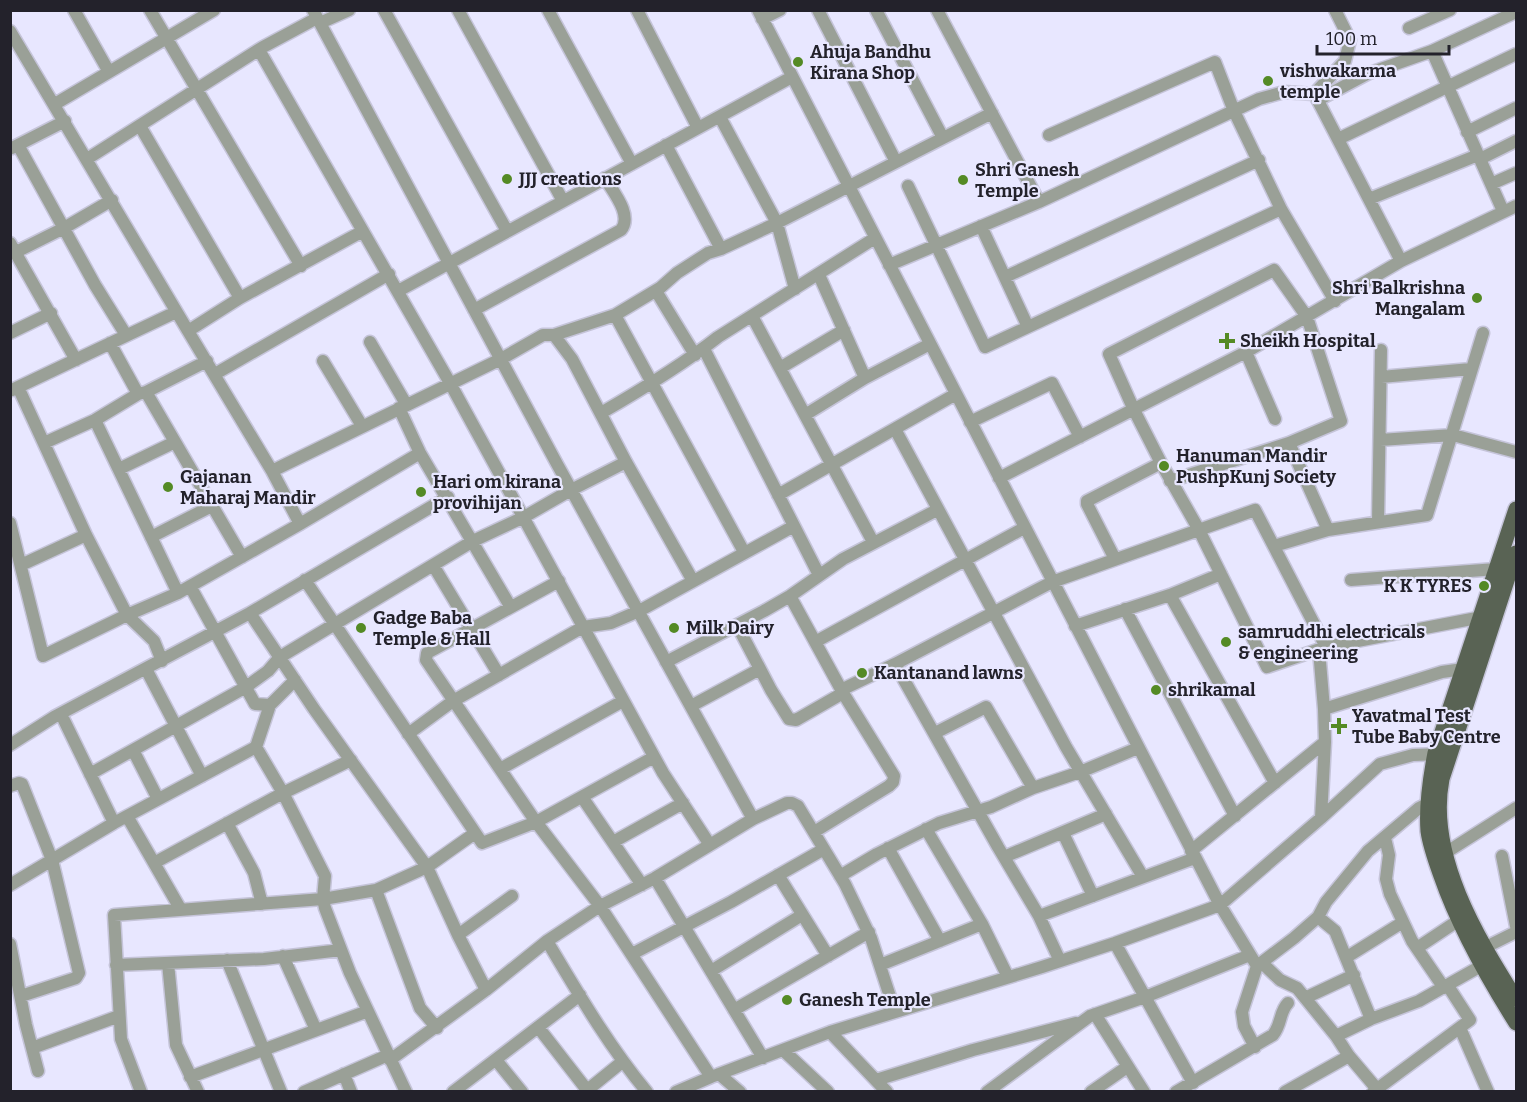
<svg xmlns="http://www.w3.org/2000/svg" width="1527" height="1102" font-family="Bitter,serif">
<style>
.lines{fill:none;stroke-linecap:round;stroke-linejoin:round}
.minor-casing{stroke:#c5c4d9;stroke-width:15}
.major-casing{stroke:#c5c4d9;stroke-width:18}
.minor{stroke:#9aa097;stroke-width:12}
.major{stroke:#596354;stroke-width:15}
.poi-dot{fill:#548a25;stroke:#e8e7ff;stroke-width:2}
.labels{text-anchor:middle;stroke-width:4.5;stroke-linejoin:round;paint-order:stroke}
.poi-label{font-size:18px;font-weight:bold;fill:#23222b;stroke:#e8e7ff;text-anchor:start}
</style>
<rect width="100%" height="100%" fill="#e8e7ff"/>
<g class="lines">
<defs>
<path id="minor" d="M 74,10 L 109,72
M 150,10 L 301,266
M 313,10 L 557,464 L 753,819
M 384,10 L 507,231
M 458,10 L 563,201
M 548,10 L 632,164
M 637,10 L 698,128
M 758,10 L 1220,905 L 1321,818 L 1380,764 L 1413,755 L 1442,754
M 818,10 L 896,162
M 876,10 L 943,138
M 937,10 L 1039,202
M 762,19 L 780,10
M 320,23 L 349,10
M 1409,28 L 1450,10
M 10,31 L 188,331 L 240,298 L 363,231
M 259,50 L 450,383 L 663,773 L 710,845
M 1432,51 L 1503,211
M 1314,94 L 1345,61 L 1350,40 L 1335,10
M 1315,95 L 1401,261
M 1318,100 L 1367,74 L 1432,51 L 1516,12
M 55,104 L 214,10
M 720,117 L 777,223 L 795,289
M 140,126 L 240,298
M 1467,132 L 1516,108
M 1049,135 L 1215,62 L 1234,111 L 1281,209 L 1335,301
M 1338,139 L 1516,54
M 18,145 L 95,285 L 126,335
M 666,145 L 721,249
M 12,148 L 65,121
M 87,159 L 263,47 L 317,18
M 1480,159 L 1516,141
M 1491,184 L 1516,173
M 908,186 L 985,347 L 1281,209
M 1369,199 L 1478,155
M 981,226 L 1028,327
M 10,243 L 76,360
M 16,252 L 64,228 L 112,200
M 889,265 L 1039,202 L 1259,99 L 1284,92 L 1314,94
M 819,275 L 865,378
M 1005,277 L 1259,160
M 398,291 L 792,77
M 656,291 L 695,355
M 474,310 L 621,230 C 633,215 613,192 605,178
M 615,315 L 744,552
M 752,316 L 873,542
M 188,331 L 272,471 L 300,524
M 10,333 L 51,313
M 554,335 L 615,315 L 660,288 L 677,273 L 708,253 L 721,249 L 777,223 L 992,113
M 370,342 L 406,404
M 110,343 L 138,394
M 704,349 L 819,575
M 1246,352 L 1275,419
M 323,361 L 362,426
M 780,368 L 844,330
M 215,374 L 389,274
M 1381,377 L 1471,369
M 18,387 L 86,535 L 127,615 L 154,641 L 162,661
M 12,390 L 176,312
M 146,392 L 242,557
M 399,408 L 420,453 L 510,606
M 601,413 C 641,390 681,366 718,337 L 875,238
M 805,415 L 865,378 L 930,344
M 95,420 L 178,593
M 970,422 L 1052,383 L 1080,437
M 895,429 L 1066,747 L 1143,877
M 1380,440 L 1453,435 L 1516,452
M 44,443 L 95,420 L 138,394 L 146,392 L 207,361
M 1289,443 L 1328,530
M 119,469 L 175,442
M 272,471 L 501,359 L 543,335 L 554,335 L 572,359 L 626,462 L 693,581
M 999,478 L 1246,352 L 1401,261 L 1516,206
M 1170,481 L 1289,443 L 1341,421 L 1307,317 L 1274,270 L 1109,354 L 1134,410 L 1161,463 L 1199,530 L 1267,667 L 1326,647 L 1482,617
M 778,495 L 956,394
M 1378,522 L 1381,350
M 10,523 L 43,656 L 127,615 L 178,593 L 300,524 L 420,453
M 151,537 L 212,506
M 1274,546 L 1328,530 L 1427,515 L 1483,333
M 1115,559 L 1087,504 L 1087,501 L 1161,463
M 21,565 L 86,535
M 433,565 L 499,675
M 305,580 L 482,843 L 536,822 L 654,757
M 1351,580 L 1496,569
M 559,581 L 427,653 L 426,660 L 536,822 L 600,906 L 655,878 L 753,819 L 787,803 L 792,803 L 798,806 L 845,884 L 871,938 L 895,1012
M 190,586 L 255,704 L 270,705 L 256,747 L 283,793 L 325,876 L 323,899 L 325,908 L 350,973 L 406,1092
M 1170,595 L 1275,783
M 790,596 L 843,693 L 894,776 L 893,782 L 889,786 L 814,832
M 1125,609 L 1235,816
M 250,613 L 448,497
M 737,625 L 771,690 L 789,719 L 796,720 L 843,693
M 1075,626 L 1170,595 L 1221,574
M 815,642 L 1024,528
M 1319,650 L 1324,709
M 666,662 L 764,611 L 790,596 L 843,559 L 937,510
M 895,664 L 998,847 L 1039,916 L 1060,961
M 146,669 L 202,776
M 841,690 L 895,664 L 1052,582 L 1255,510 L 1326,647
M 270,705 L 295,680
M 691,706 L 760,669
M 61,714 L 114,823
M 935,733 L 986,707 L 1033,788
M 408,734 L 453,701 L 583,627 L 611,623 L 639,611 L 794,526
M 10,745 L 54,717 L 250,613 L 314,709 L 427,867 L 458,935 L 486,990 L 547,941 L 600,906 L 711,1077 L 830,1032 L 1042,967 L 1115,943 L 1220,905 L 1257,966
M 133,750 L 158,799
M 500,769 L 623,701
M 90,774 L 246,687 L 268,671 L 280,657 L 473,541 L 524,517 L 571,490 L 626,462
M 10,786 L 19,783 L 22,784 L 52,860 L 79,973 L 76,978 L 21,996
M 582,797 L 642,885
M 127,816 L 181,910
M 1321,818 L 1325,742
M 227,823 L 254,873 L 262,904
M 926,829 L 982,924 L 1008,977
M 1063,833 L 1093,896
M 1385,838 L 1389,855 L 1386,879 L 1390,894 L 1412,941 L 1444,988
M 613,842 L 683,803
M 888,848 L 940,941
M 1191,851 L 1325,742 L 1324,709 L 1442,672 L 1463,669
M 1502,856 L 1516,926
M 1004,857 L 1106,814
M 1439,857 L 1516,808
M 154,863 L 283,793 L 351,760
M 778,875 L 828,956
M 840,876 L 877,854 L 939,823 L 991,807 L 1033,788 L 1080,772 L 1138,748
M 655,878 L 763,1058
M 10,885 L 114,823 L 256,747
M 376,890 L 420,1008 L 437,1028
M 1039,916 L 1195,858
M 1318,917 L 1335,931 L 1371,1019
M 458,935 L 512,896
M 547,941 C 578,993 608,1045 647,1092
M 1115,943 L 1193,1083
M 10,944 L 26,1025 L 38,1071
M 1417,948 L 1459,920
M 1484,948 L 1516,932
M 632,954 L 731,902 L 824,849
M 283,956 L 316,1030
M 1347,957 L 1403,922
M 227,960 L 281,1092
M 168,963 L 176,1045 L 198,1092
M 1262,963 L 1280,980 L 1297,988 L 1336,1036 L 1349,1056 L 1377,1089
M 116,965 L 264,959 L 341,950
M 880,965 L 982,924
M 711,971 L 802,915
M 1305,998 L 1354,975
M 734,1010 L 869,932
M 1095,1014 L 1144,1092
M 538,1027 L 587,1090
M 1460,1028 L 1488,1092
M 830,1032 L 887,1092
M 1336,1036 L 1371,1019 L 1419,1001 L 1481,966
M 1255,1047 L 1244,1026 L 1242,1012 L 1257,966 L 1294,938 L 1318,917 L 1326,902 L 1368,851 L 1419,808 L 1429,803
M 32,1048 L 119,1016
M 783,1050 L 828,1092
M 390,1060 L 486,990
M 496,1060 L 522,1092
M 344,1074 L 351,1092
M 719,1074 L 740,1092
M 190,1077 L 368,1011
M 876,1080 L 973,1050 L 1076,1023
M 141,1092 L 121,1039 L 114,915 L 323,899 L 376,890 L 427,867 L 475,833
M 304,1092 L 388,1055
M 453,1092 L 580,995
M 585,1092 L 622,1062
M 676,1092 L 711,1077
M 987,1092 L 1090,1016 L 1145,997 L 1250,955
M 1091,1092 L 1127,1067
M 1176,1092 L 1273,1035 C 1282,1024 1279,1012 1288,1003
M 1285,1092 L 1349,1056
M 1373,1092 L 1470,1020 L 1448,986"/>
<path id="major" d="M 1516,509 L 1435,753 C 1430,779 1426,805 1428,831 C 1430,846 1436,862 1441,876 C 1459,928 1487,977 1516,1023
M 1516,553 L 1442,779 C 1427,855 1477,937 1516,999"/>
</defs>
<use href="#minor" class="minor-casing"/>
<use href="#major" class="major-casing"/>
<use href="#minor" class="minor"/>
<use href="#major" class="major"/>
</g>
<g class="poi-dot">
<circle cx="798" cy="62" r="6"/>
<circle cx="1268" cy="81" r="6"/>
<circle cx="507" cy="179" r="6"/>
<circle cx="963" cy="180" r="6"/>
<circle cx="1477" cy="298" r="6"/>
<path d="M1224 332h6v6h6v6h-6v6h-6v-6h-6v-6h6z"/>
<circle cx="1164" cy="466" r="6"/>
<circle cx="168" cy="487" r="6"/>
<circle cx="421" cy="492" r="6"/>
<circle cx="1484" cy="586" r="6"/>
<circle cx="361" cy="628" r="6"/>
<circle cx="674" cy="628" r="6"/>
<circle cx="1226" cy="642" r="6"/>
<circle cx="862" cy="673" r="6"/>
<circle cx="1156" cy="690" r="6"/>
<path d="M1336 717h6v6h6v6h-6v6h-6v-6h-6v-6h6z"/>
<circle cx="787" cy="1000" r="6"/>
</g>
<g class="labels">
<g class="poi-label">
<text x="810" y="58">Ahuja Bandhu<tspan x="810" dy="21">Kirana Shop</tspan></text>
<text x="1280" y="77">vishwakarma<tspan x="1280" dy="21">temple</tspan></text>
<text x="975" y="176">Shri Ganesh<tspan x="975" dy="21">Temple</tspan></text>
<text x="519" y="185">JJJ creations</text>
<text x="1465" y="294" text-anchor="end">Shri Balkrishna<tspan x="1465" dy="21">Mangalam</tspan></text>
<text x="1240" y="347">Sheikh Hospital</text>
<text x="1176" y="462">Hanuman Mandir<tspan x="1176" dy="21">PushpKunj Society</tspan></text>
<text x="180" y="483">Gajanan<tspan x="180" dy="21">Maharaj Mandir</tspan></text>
<text x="433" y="488">Hari om kirana<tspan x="433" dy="21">provihijan</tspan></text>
<text x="1472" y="592" text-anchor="end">K K TYRES</text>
<text x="373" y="624">Gadge Baba<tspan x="373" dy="21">Temple &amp; Hall</tspan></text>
<text x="686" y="634">Milk Dairy</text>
<text x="1238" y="638">samruddhi electricals<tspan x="1238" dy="21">&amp; engineering</tspan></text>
<text x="874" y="679">Kantanand lawns</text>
<text x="1168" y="696">shrikamal</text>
<text x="1352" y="722">Yavatmal Test<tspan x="1352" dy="21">Tube Baby Centre</tspan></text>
<text x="799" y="1006">Ganesh Temple</text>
</g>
</g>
<rect width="1527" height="1102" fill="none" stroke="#23222b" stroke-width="24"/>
<path d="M1317 45v9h132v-9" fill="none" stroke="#23222b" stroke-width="3"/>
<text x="1326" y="45" font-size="18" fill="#23222b" stroke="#e8e7ff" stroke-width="4.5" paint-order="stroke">100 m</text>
</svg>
